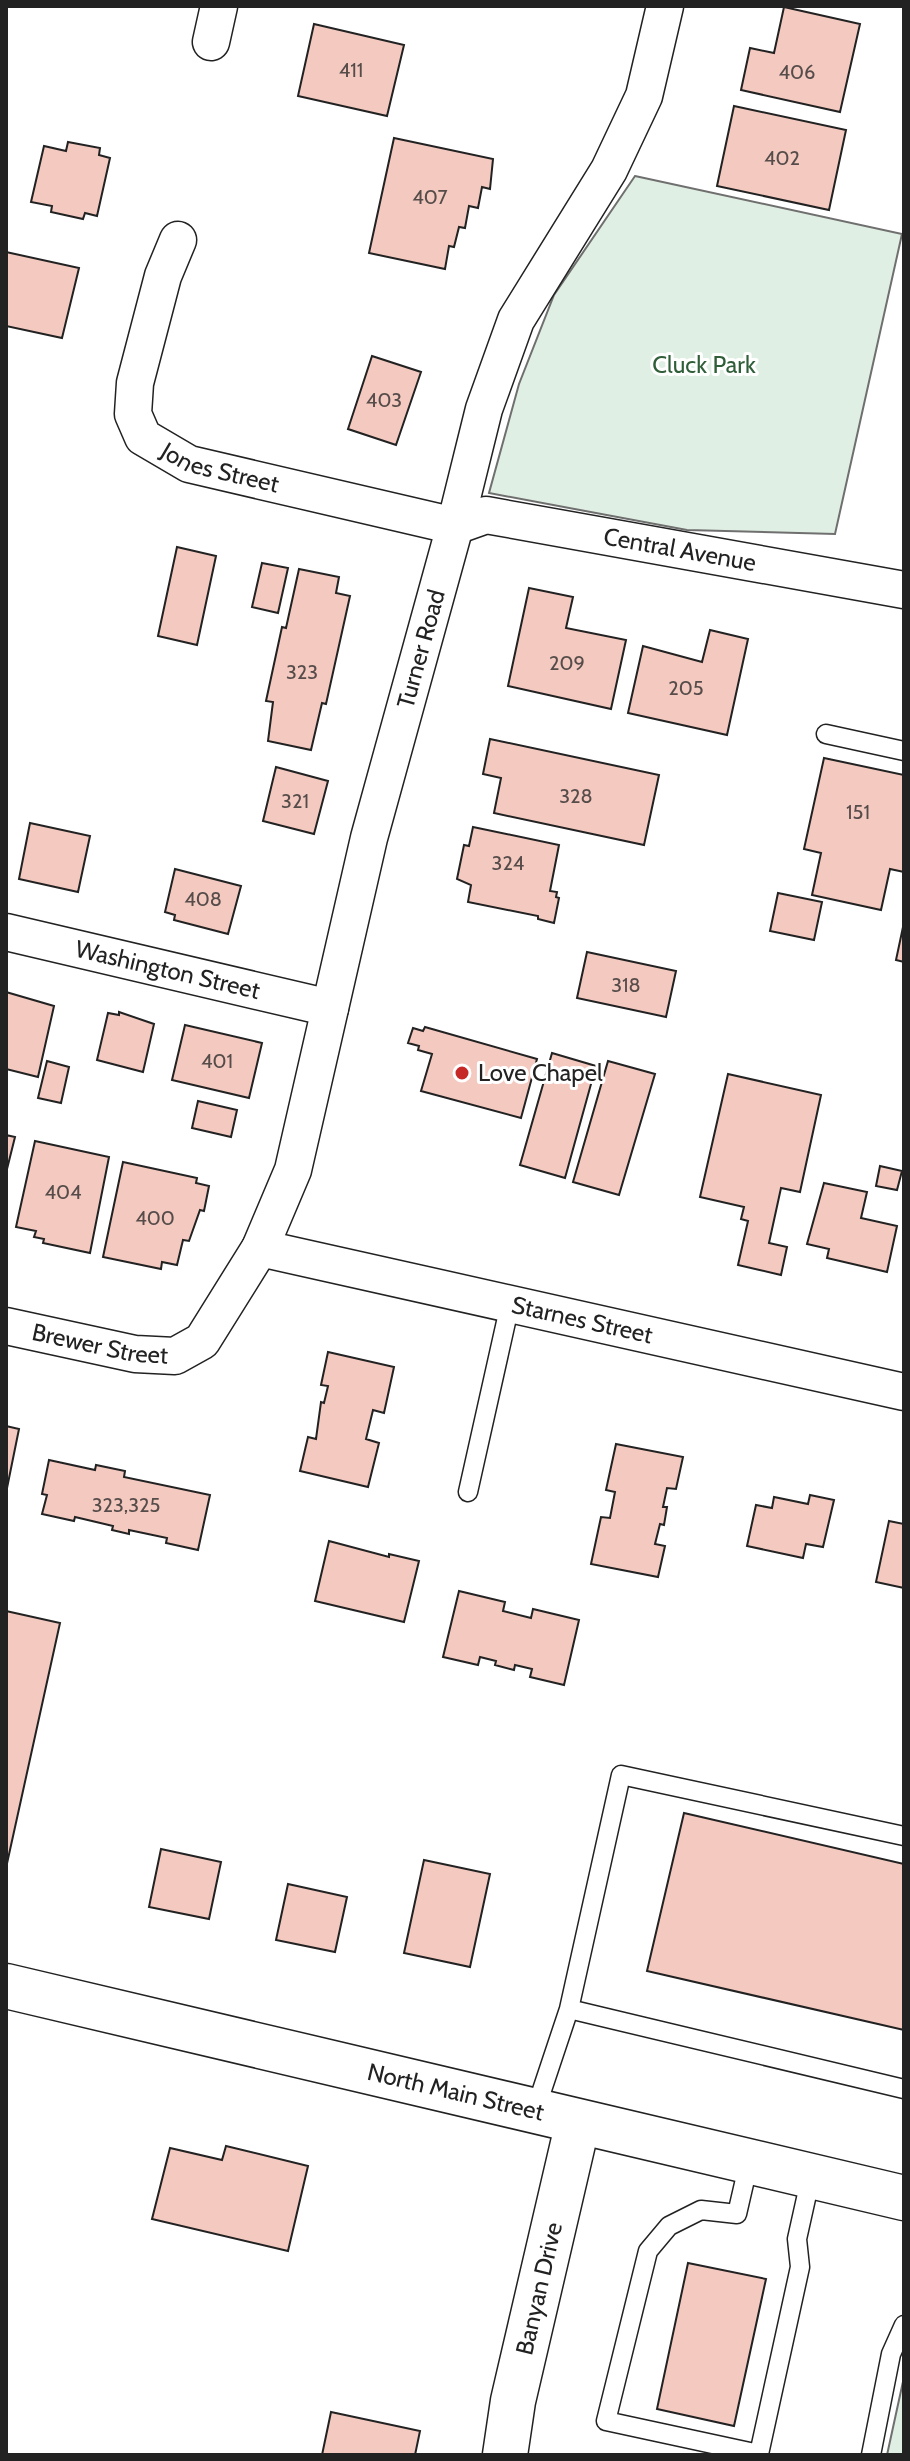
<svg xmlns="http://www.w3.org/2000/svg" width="910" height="2461" font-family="Cabin,sans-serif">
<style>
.green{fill:#e0efe3;stroke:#6f6f6f;stroke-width:2}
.building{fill:#f3c9c0;stroke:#222;stroke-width:2}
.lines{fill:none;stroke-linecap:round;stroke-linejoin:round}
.service-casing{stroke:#222;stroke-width:21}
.minor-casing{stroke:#222;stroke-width:39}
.tertiary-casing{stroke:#222;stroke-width:47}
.secondary-casing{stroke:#222;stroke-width:47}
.service{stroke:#fff;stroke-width:18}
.minor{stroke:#fff;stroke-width:36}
.tertiary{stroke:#fff;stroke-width:44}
.secondary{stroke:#fff;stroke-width:44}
.poi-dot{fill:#c62828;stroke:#fff;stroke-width:3}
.labels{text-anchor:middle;stroke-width:6;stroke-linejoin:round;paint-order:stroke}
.number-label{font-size:20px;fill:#564c4a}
.park-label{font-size:24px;fill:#2f5e38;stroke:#fff}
.street-label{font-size:24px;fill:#222;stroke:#fff}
.poi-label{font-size:24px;fill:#222;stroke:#fff;text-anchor:start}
</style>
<rect width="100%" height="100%" fill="#fff"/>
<path class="green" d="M 635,176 L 902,234 L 835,534 L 687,530 L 489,493 L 519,384 L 554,295 Z
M 904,2377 L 904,2455 L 887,2455 Z"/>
<path class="building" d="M 784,7 L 860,24 L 840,112 L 741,90 L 750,48 L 774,53 Z
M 314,24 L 404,45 L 387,116 L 298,96 Z
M 734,106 L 846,130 L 829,210 L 717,186 Z
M 394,138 L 493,159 L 490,189 L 482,187 L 478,208 L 469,206 L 465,228 L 459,227 L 454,247 L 449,246 L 445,269 L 369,253 Z
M 68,142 L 100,148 L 99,155 L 110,158 L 97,216 L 85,213 L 83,219 L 51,212 L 52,206 L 31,202 L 44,146 L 66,151 Z
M 6,252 L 79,268 L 62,338 L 6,326 Z
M 372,356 L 421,372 L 396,445 L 348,429 Z
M 177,547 L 216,556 L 197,645 L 158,636 Z
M 262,563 L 288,568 L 278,613 L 252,607 Z
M 299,569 L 339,577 L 336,593 L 350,596 L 326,704 L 322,703 L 311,750 L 268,741 L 273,702 L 266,701 L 282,627 L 286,628 Z
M 529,588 L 573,597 L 566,628 L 626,640 L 611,709 L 508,686 Z
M 710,630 L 748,639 L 727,735 L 628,713 L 643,646 L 702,662 Z
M 490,739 L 659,775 L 644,845 L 494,813 L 501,778 L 483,774 Z
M 824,758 L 904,775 L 904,872 L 890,869 L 881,910 L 812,895 L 821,853 L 804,849 Z
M 276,767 L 328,781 L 314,834 L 263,821 Z
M 30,823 L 90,836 L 78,892 L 19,879 Z
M 473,827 L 559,845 L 550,891 L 557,892 L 556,897 L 559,898 L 554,923 L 538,919 L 538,916 L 468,902 L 471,885 L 457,879 L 464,845 L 469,846 Z
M 175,869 L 241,886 L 228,934 L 174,920 L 175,915 L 165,912 Z
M 778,893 L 822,902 L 814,940 L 770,931 Z
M 903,927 L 904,927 L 904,962 L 896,960 Z
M 587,952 L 676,971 L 666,1017 L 577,998 Z
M 6,992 L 54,1006 L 38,1077 L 6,1069 Z
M 119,1012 L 154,1024 L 143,1072 L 97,1060 L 108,1013 L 119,1015 Z
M 185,1025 L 262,1043 L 249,1098 L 172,1080 Z
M 425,1027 L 537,1059 L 521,1118 L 421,1091 L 432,1054 L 418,1050 L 419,1046 L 408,1043 L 413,1028 L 423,1031 Z
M 552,1053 L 596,1066 L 565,1178 L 520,1165 Z
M 47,1061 L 69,1067 L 61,1103 L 38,1098 Z
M 608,1061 L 655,1074 L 619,1195 L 573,1182 Z
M 728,1074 L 821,1095 L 800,1192 L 781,1188 L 769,1243 L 787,1247 L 781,1275 L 738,1265 L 748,1221 L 741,1219 L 744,1207 L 700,1197 Z
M 198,1101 L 237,1110 L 231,1137 L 192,1128 Z
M 6,1135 L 15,1137 L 6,1173 Z
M 35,1141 L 109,1157 L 90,1253 L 43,1243 L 44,1239 L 34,1237 L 36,1231 L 16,1227 Z
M 123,1162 L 197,1178 L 196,1183 L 209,1186 L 204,1211 L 200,1210 L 189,1241 L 183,1240 L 177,1265 L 162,1262 L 161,1269 L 103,1257 Z
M 880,1166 L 902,1171 L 897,1190 L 876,1186 Z
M 824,1183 L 867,1192 L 861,1218 L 897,1226 L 887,1272 L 827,1258 L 829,1249 L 807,1244 Z
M 328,1352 L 394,1367 L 384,1413 L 373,1410 L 366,1439 L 379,1443 L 368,1487 L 300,1471 L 308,1437 L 316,1439 L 321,1402 L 324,1403 L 328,1386 L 321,1385 Z
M 6,1426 L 19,1429 L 6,1493 Z
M 616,1444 L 683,1457 L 676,1489 L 667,1488 L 663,1507 L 667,1507 L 664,1525 L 660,1524 L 655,1544 L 665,1546 L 658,1577 L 591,1564 L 601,1517 L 610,1518 L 615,1492 L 606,1490 Z
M 49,1460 L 95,1470 L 96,1465 L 125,1471 L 124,1477 L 210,1495 L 198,1550 L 166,1543 L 167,1538 L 129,1530 L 129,1534 L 112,1530 L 113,1526 L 75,1517 L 74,1521 L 42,1514 L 47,1495 L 42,1494 Z
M 810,1495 L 834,1500 L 823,1547 L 806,1544 L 803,1558 L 747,1546 L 756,1505 L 772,1508 L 774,1497 L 808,1504 Z
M 889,1521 L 904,1524 L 904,1588 L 876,1582 Z
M 329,1541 L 389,1557 L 389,1554 L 419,1561 L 404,1622 L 315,1601 Z
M 459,1591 L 505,1602 L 503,1611 L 531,1618 L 533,1609 L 579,1620 L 564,1685 L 530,1677 L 532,1669 L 515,1665 L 514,1670 L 495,1665 L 496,1661 L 480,1657 L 478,1665 L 443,1657 Z
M 6,1611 L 60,1623 L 6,1868 Z
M 684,1813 L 904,1864 L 904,2030 L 647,1971 Z
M 161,1849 L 221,1862 L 209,1919 L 149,1907 Z
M 424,1860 L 490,1874 L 470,1967 L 404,1953 Z
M 288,1884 L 347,1897 L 335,1952 L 276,1940 Z
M 226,2146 L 308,2166 L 288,2251 L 152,2219 L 170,2148 L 222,2160 Z
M 688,2263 L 766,2279 L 734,2426 L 657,2409 Z
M 331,2412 L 420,2431 L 415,2455 L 322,2455 Z"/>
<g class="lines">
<defs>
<path id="service" d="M 826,734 L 904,751
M 468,1492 L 510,1304
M 569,2009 L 904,2089
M 535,2111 L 569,2009 L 621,1775 L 904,1836
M 749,2162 L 737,2214 L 701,2210 L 669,2226 L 648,2251 L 606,2421 L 759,2454 L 800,2267 L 797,2239 L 811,2176
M 871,2455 L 891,2354 L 904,2325"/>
<g id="minor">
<path d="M 211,42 L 219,6"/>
<path id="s1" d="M 178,240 L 163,276 L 135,383 L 133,414 L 143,437 L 189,464 L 455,526 L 486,515 L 904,590"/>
<path id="s2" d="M 6,932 L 330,1008"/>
<path id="s3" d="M 260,1248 L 904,1392"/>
<path id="s4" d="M 6,1326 L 135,1354 L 175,1356 L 202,1341 L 260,1248 L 293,1170 L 369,838 L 455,526 L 484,409 L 516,320 L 609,170 L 644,96 L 665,6"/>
</g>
<g id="tertiary">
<path id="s5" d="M 505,2455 L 513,2401 L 578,2122"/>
</g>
<g id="secondary">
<path id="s6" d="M 6,1986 L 904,2198"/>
</g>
</defs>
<use href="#service" class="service-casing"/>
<use href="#minor" class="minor-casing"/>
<use href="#tertiary" class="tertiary-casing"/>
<use href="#secondary" class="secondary-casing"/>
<use href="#service" class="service"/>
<use href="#minor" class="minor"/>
<use href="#tertiary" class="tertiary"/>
<use href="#secondary" class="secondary"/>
</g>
<circle class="poi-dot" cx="462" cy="1073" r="8"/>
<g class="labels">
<g class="number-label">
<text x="351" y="77">411</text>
<text x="797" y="79">406</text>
<text x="782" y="165">402</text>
<text x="430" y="204">407</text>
<text x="384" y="407">403</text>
<text x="567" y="670">209</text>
<text x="302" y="679">323</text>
<text x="686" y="695">205</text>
<text x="576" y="803">328</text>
<text x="295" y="808">321</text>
<text x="858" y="819">151</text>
<text x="508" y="870">324</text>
<text x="203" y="906">408</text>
<text x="626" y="992">318</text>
<text x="217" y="1068">401</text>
<text x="63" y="1199">404</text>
<text x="155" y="1225">400</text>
<text x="126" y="1512">323,325</text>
</g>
<g class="park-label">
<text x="704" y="373">Cluck Park</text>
</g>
<g class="street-label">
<text dy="8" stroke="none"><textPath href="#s1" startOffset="290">Jones Street</textPath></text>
<text dy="8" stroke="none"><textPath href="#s1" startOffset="762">Central Avenue</textPath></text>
<text dy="8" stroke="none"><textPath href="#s4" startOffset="934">Turner Road</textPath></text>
<text dy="8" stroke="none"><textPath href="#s2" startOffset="166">Washington Street</textPath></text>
<text dy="8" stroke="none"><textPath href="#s3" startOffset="330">Starnes Street</textPath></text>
<text dy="8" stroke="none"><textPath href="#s4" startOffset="96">Brewer Street</textPath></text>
<text dy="8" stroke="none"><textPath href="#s6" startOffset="462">North Main Street</textPath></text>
<text dy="8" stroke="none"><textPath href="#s5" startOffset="170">Banyan Drive</textPath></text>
</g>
<g class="poi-label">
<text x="478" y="1081">Love Chapel</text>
</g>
</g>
<rect width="910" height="2461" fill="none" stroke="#222222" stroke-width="16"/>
</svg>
